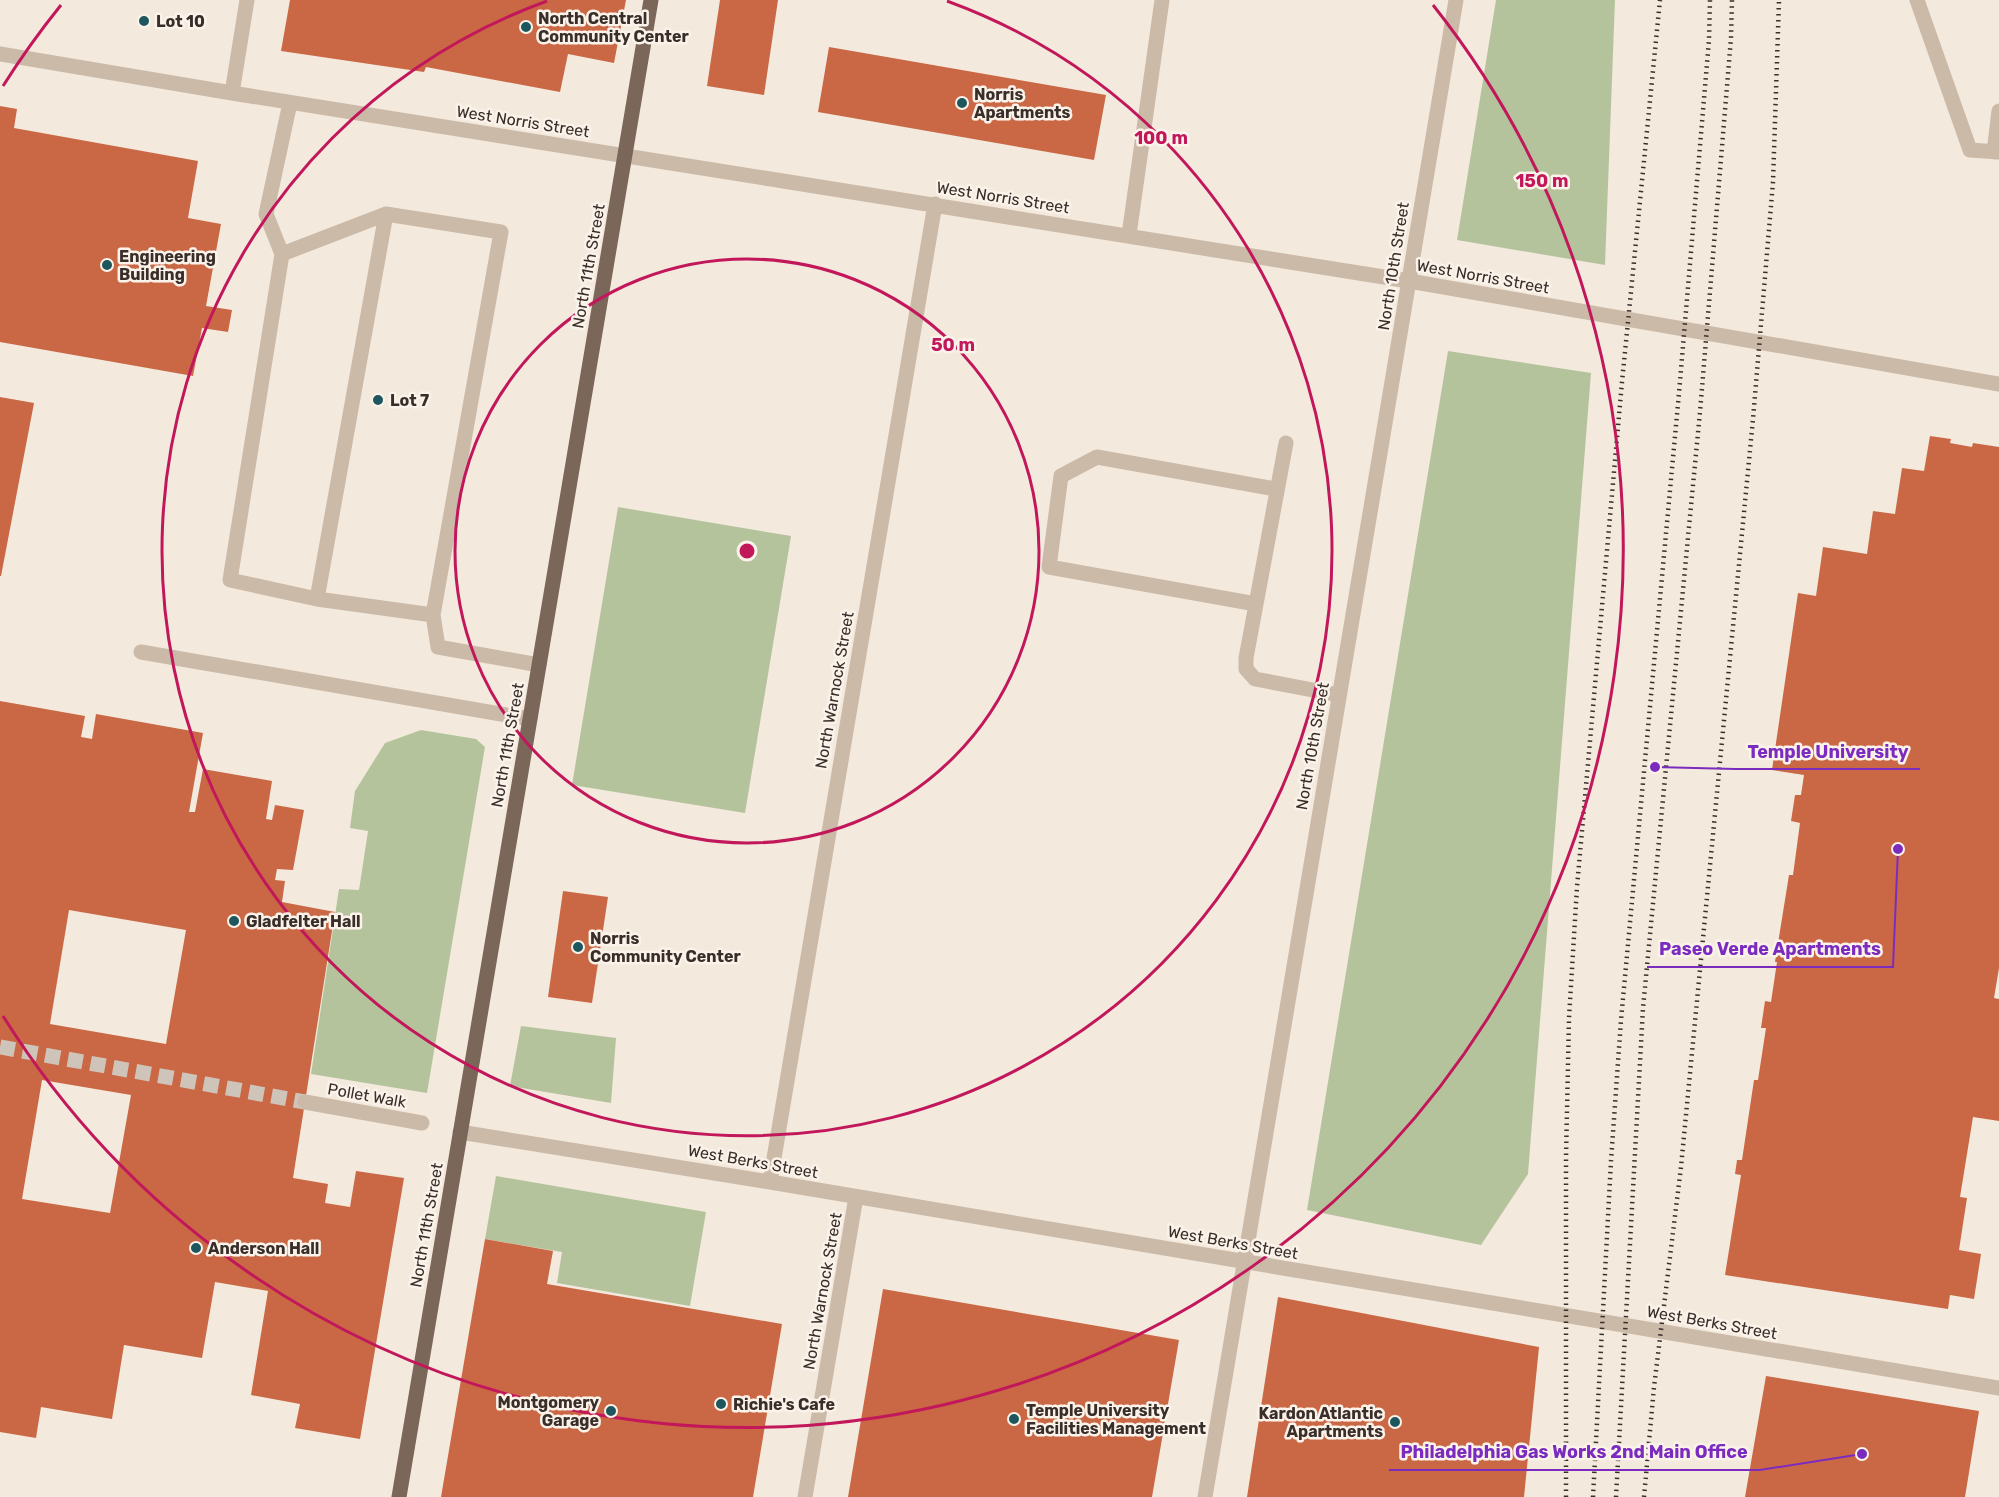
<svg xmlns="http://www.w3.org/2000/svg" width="1999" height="1497" font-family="Rubik,sans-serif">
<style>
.green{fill:#b5c39d}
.building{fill:#ca6845;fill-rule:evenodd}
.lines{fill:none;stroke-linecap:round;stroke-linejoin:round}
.minor-tunnel{stroke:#cec4b9;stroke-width:15;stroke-dasharray:15 8;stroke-linecap:butt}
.minor{stroke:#ccbaa9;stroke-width:15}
.major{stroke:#7b665a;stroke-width:15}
.rail{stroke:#392e29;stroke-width:4.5;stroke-dasharray:1.5 4.5;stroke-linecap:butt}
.ring{fill:none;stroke:#c2185b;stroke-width:3}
.poi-dot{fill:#1d565c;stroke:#fbf3ea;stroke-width:2}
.labels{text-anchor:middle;stroke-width:5;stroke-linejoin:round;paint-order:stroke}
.poi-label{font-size:16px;font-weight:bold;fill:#392e29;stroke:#fbf3ea;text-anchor:start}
.street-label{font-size:16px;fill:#392e29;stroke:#fbf3ea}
.centre{fill:#c2185b;stroke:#fbf3ea;stroke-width:3}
.ring-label{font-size:18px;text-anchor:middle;font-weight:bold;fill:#c2185b;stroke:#fbf3ea;stroke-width:5;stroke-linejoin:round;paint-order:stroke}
.leader{fill:none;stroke:#7b2cbf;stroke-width:2}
.callout-dot{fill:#7b2cbf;stroke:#fbf3ea;stroke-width:2}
.callout-label{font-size:18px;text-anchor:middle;font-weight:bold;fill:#7b2cbf;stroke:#fbf3ea;stroke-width:5;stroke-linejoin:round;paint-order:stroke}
</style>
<rect width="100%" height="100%" fill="#f3eadd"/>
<path class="green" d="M 1496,0 L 1615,0 L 1605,265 L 1457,240 Z
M 1448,351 L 1591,373 L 1528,1174 L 1481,1245 L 1307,1210 Z
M 618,507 L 791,536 L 745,813 L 572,785 Z
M 421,730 L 476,739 L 485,747 L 427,1093 L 311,1074 L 339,889 L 359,890 L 368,831 L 350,828 L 355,791 L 385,743 Z
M 521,1026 L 616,1038 L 611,1103 L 510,1086 Z
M 496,1176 L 706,1212 L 690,1306 L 557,1283 L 562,1252 L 485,1239 Z"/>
<path class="building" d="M 290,0 L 626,0 L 614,63 L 568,54 L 560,92 L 426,67 L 424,72 L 281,51 Z
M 720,0 L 778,0 L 764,95 L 707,86 Z
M 829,47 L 1106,95 L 1094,160 L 818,112 Z
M 0,106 L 17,109 L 14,128 L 198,161 L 188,218 L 221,224 L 206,306 L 232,310 L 228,332 L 202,328 L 193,376 L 0,342 Z
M 0,397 L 34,403 L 1,576 L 0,576 Z
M 1930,436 L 1951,439 L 1950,443 L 1972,447 L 1973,443 L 1999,447 L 1999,968 L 1994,998 L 1999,999 L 1999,1121 L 1973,1117 L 1960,1197 L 1967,1198 L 1959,1250 L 1981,1254 L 1974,1299 L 1950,1295 L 1948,1309 L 1725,1275 L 1741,1175 L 1735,1174 L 1737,1160 L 1742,1160 L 1754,1080 L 1758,1080 L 1766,1028 L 1761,1028 L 1765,1001 L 1771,1002 L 1777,962 L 1775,962 L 1789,875 L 1793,875 L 1800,823 L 1791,821 L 1795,795 L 1801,795 L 1804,775 L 1772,770 L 1798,593 L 1816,596 L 1823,547 L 1867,554 L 1873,511 L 1895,514 L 1902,468 L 1924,471 Z
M 0,701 L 85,716 L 81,737 L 92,739 L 96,714 L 203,733 L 189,812 L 195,812 L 203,769 L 272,781 L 266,819 L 272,820 L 275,805 L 304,810 L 293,870 L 277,869 L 275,880 L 285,881 L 282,902 L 335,912 L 293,1178 L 328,1184 L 325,1203 L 350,1207 L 356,1171 L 404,1178 L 360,1439 L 295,1428 L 300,1404 L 251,1395 L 268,1291 L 215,1282 L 202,1358 L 124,1345 L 112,1419 L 41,1407 L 36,1438 L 0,1432 ZM 69,910 L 186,930 L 166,1044 L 50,1024 ZM 42,1080 L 131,1095 L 110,1213 L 22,1199 Z
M 563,891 L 608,897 L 592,1003 L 548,997 Z
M 485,1239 L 553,1251 L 547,1284 L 782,1324 L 753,1497 L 441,1497 Z
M 883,1289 L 1179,1340 L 1152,1497 L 848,1497 Z
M 1278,1297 L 1539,1347 L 1524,1497 L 1247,1497 Z
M 1766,1376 L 1979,1411 L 1965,1497 L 1745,1497 Z"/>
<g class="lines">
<path class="minor-tunnel" d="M 0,1047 L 305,1102"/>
<path class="minor" d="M 1917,0 L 1970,150 L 1999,152
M 0,54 L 232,93 L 1409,281 L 1999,384
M 232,93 L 247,0
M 1994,152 L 1999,111
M 1129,235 L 1162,0
M 282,254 L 266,214 L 290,103
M 1286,443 L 1246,658 L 1246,669 L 1255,679 L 1339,695
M 317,599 L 230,580 L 282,254 L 386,214
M 1256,604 L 1049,567 L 1061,476 L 1097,457 L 1276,489
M 433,615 L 317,599 L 386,214 L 501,232 L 433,615 L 438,647 L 539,665
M 141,652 L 530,719
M 305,1102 L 422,1123
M 460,1132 L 770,1182 L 1999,1388
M 770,1182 L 935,204
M 805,1497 L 856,1197
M 1205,1497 L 1456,0"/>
<path class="major" d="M 399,1497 L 651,0"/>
<path class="rail" d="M 1566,1497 L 1566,1157 L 1569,1018 L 1577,887 L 1622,382 L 1660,0
M 1593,1497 L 1611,1161 L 1621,1020 L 1679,393 L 1709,40 L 1710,0
M 1616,1497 L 1643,1008 L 1700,412 L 1731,38 L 1732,0
M 1644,1497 L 1654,1387 L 1681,1167 L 1753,419 L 1773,182 L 1779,0"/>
</g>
<g class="ring">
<circle cx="747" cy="551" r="292"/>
<path d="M947 1A585 585 0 1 1 547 1"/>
<path d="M3 86A877 877 0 0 1 61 5M1433 5A877 877 0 1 1 3 1016"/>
</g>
<g class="poi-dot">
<circle cx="144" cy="21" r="6"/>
<circle cx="526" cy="27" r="6"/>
<circle cx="962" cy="103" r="6"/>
<circle cx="107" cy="265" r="6"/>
<circle cx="378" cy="400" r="6"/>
<circle cx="234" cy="921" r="6"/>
<circle cx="578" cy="947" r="6"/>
<circle cx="196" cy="1248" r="6"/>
<circle cx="721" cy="1404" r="6"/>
<circle cx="611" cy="1411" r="6"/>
<circle cx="1014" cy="1419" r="6"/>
<circle cx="1395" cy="1422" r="6"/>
</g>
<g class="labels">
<g class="poi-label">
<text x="538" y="24">North Central<tspan x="538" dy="18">Community Center</tspan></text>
<text x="156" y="27">Lot 10</text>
<text x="974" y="100">Norris<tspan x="974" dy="18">Apartments</tspan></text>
<text x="119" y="262">Engineering<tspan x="119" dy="18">Building</tspan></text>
<text x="390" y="406">Lot 7</text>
<text x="246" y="927">Gladfelter Hall</text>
<text x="590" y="944">Norris<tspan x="590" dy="18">Community Center</tspan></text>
<text x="208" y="1254">Anderson Hall</text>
<text x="599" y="1408" text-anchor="end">Montgomery<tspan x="599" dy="18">Garage</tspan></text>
<text x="733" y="1410">Richie's Cafe</text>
<text x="1026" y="1416">Temple University<tspan x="1026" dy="18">Facilities Management</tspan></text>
<text x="1383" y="1419" text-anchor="end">Kardon Atlantic<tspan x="1383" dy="18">Apartments</tspan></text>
</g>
<g class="street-label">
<text transform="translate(523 121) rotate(9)" y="6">West Norris Street</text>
<text transform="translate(1003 197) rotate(9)" y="6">West Norris Street</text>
<text transform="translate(588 266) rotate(-80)" y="6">North 11th Street</text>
<text transform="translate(1393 266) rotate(-81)" y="6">North 10th Street</text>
<text transform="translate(1483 276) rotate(10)" y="6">West Norris Street</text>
<text transform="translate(834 690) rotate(-80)" y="6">North Warnock Street</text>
<text transform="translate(507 745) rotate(-80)" y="6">North 11th Street</text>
<text transform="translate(1312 746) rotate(-80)" y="6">North 10th Street</text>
<text transform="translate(367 1095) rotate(10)" y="6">Pollet Walk</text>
<text transform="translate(753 1161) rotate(10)" y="6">West Berks Street</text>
<text transform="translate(426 1225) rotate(-80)" y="6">North 11th Street</text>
<text transform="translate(1233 1242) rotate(10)" y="6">West Berks Street</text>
<text transform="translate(822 1291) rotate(-80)" y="6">North Warnock Street</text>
<text transform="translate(1712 1322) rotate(10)" y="6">West Berks Street</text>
</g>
</g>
<circle cx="747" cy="551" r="9" class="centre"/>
<g class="ring-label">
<text x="1161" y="144">100 m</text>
<text x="1542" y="187">150 m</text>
<text x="953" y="351">50 m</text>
</g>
<path class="leader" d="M1655 767L1735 769H1920M1898 849L1893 967H1647M1862 1454L1760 1470H1389"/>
<g class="callout-dot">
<circle cx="1655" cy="767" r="6"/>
<circle cx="1898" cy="849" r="6"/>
<circle cx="1862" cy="1454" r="6"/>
</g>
<g class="callout-label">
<text x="1828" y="758">Temple University</text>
<text x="1770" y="955">Paseo Verde Apartments</text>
<text x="1574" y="1458">Philadelphia Gas Works 2nd Main Office</text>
</g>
</svg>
